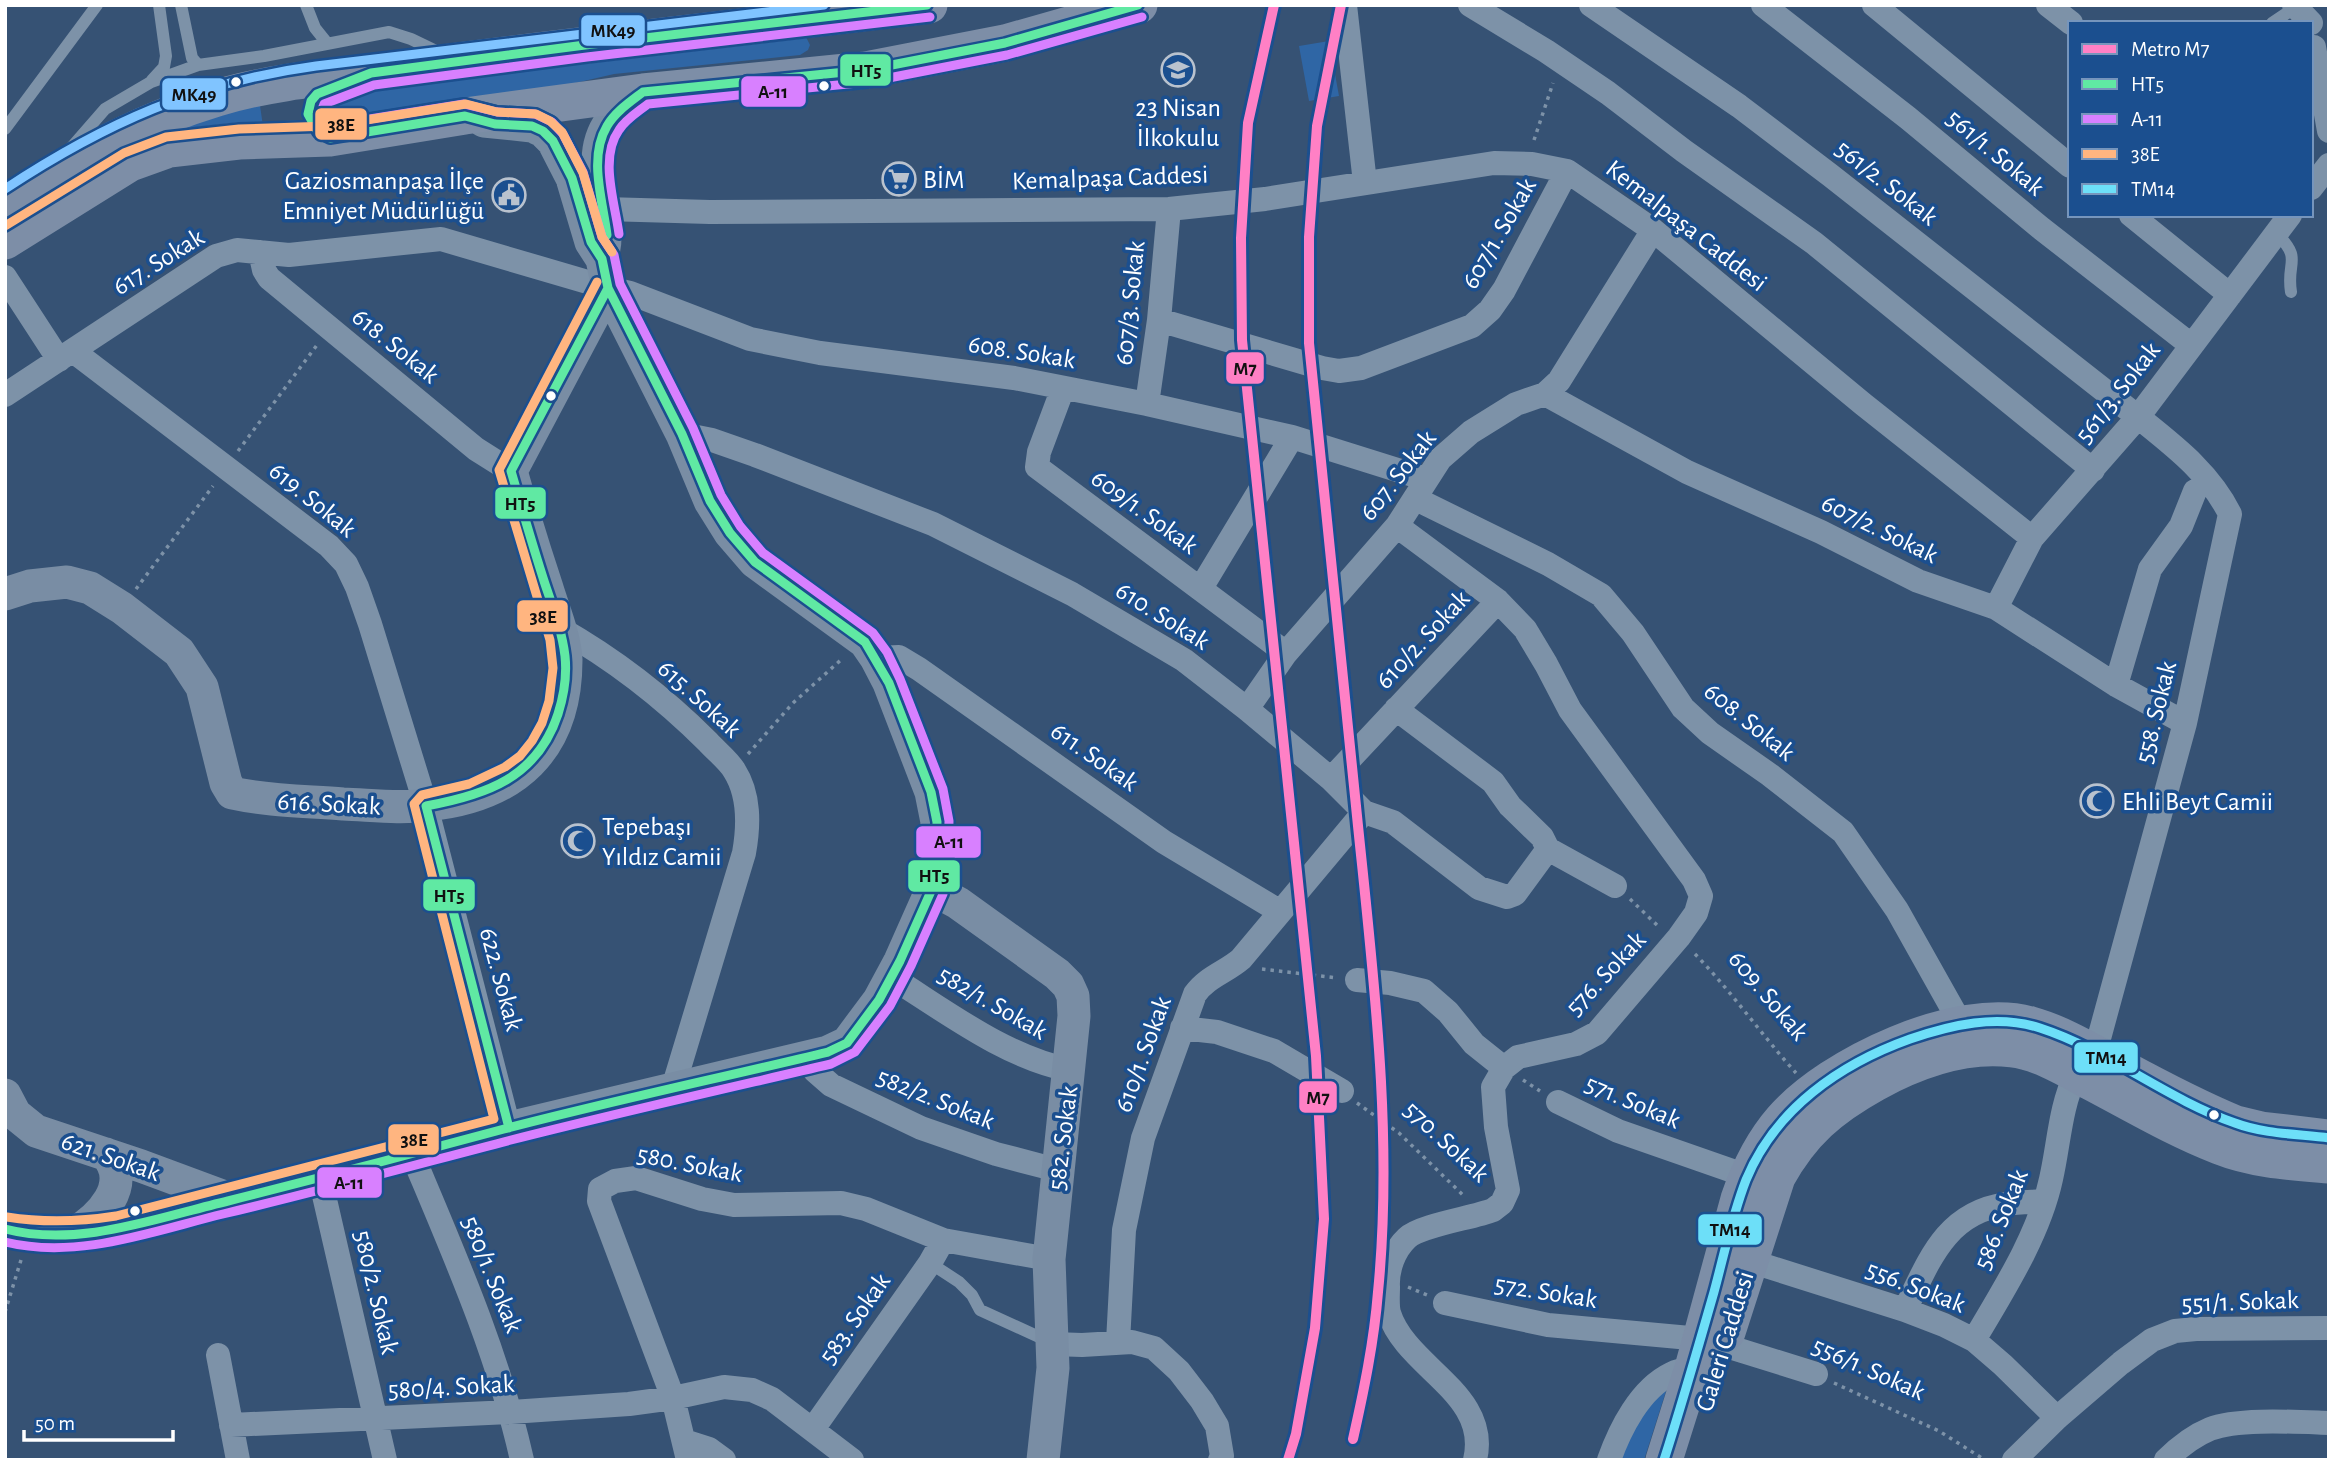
<svg xmlns="http://www.w3.org/2000/svg" width="2334" height="1465" font-family="'Alegreya Sans',sans-serif">
<style>
.green{fill:#2f66a5}
.lines{fill:none;stroke-linecap:round;stroke-linejoin:round}
.path{stroke:#7d92a8;stroke-width:3.5;stroke-dasharray:3.5 5;stroke-linecap:butt}
.lane{stroke:#7d92a8;stroke-width:12}
.street{stroke:#7d92a8;stroke-width:24}
.secondary{stroke:#798da4;stroke-width:33}
.primary{stroke:#7d8ea7;stroke-width:37}
.bus-1-casing{stroke:#1b4f8f;stroke-width:14}
.bus-2-casing{stroke:#1b4f8f;stroke-width:14}
.bus-3-casing{stroke:#1b4f8f;stroke-width:14}
.bus-4-casing{stroke:#1b4f8f;stroke-width:14}
.bus-5-casing{stroke:#1b4f8f;stroke-width:14}
.bus-1{stroke:#60e9a3;stroke-width:9}
.bus-2{stroke:#d880ff;stroke-width:9}
.bus-3{stroke:#ffb580;stroke-width:9}
.bus-4{stroke:#6ddff8;stroke-width:9}
.bus-5{stroke:#80c4ff;stroke-width:9}
.metro-1-casing{stroke:#1b4f8f;stroke-width:16}
.metro-1{stroke:#ff80c5;stroke-width:10}
.bus-dot{fill:#fff;stroke:#1b4f8f;stroke-width:2.5}
.labels{text-anchor:middle;stroke-width:7;stroke-linejoin:round;paint-order:stroke}
.poi-label{font-size:26px;fill:#fff;stroke:#1b4f8f;text-anchor:start}
.street-label{font-size:26px;fill:#fff;stroke:#1b4f8f}
.line-badge{stroke:#1b4f8f;stroke-width:2.5}
.pale-badge-label{font-size:19px;text-anchor:middle;font-weight:bold;fill:#111}
</style>
<rect width="100%" height="100%" fill="#365274"/>
<path class="green" d="M 805,35 L 810,45 L 808,50 L 800,55 L 614,74 L 571,84 L 328,121 L 322,115 L 324,102 L 329,98 L 338,96 Z
M 1329,41 L 1339,96 L 1309,101 L 1299,46 Z
M 259,99 L 263,126 L 72,171 Z
M 1667,1388 L 1644,1460 L 1617,1460 C 1626,1434 1646,1404 1667,1388 Z"/>
<g class="lines">
<path class="path" d="M 1534,140 L 1553,83
M 238,451 L 317,345
M 136,589 L 213,486
M 748,754 L 793,703 L 843,658
M 1630,899 L 1660,928
M 1695,954 C 1731,991 1761,1034 1796,1073
M 1262,969 L 1338,978
M 1523,1080 L 1540,1091
M 1357,1103 L 1399,1133 L 1465,1197
M 1408,1287 L 1427,1295
M 5,1312 L 21,1260
M 1834,1383 L 1939,1431 L 1985,1460"/>
<path class="lane" d="M 181,5 L 192,58 L 198,65
M 306,5 L 315,28 L 327,43
M 2272,23 L 2296,7
M 152,80 L 164,67 L 166,56 L 159,5
M 5,129 L 97,5
M 71,148 L 105,109 L 151,82 L 198,65 L 264,56 L 389,32 L 411,39 L 440,53
M 2277,234 C 2303,260 2286,261 2291,292
M 930,1263 L 959,1282 L 972,1295 L 980,1310 L 1050,1342"/>
<path class="street" d="M 1345,5 L 1365,183
M 1470,5 L 1546,51 L 1608,93 L 1684,151 L 1814,243 L 2093,470
M 1591,5 L 1739,106 L 1830,175 L 2138,417 C 2174,446 2209,472 2230,514 L 2185,723 L 2095,1053
M 1763,5 L 1908,118 L 2042,229 L 2191,345
M 1874,5 L 2070,166
M 2048,5 L 2071,23
M 2294,5 L 2311,23
M 2314,47 L 2329,131
M 2311,188 L 2329,165
M 605,209 L 710,212 L 1169,209 L 1265,199 L 1494,163 L 1532,164 L 1567,171 L 1653,230 L 1863,404 L 2032,538
M 2131,215 L 2230,295
M 260,252 L 264,270 L 269,278 L 476,449 L 511,471
M 5,277 L 59,360
M 1159,320 L 1322,368 L 1339,371 L 1361,368 L 1472,326 L 1490,310 L 1504,290 L 1567,171
M 73,351 L 329,546 L 346,564 L 357,587 L 370,624 L 426,806 L 509,1128
M 1063,388 L 1039,452 L 1037,467 L 1286,653
M 1545,394 L 1687,472 L 1821,532 L 1918,581 L 1996,608 L 2116,685 L 2185,723
M 5,395 L 216,256 L 237,250 L 289,255 L 441,239 L 608,288 L 630,293 L 750,339 L 820,353 L 1014,378 L 1147,404 L 1292,437 L 1426,479
M 1147,404 L 1159,320 L 1169,209
M 682,434 L 712,440 L 755,455 L 933,524 L 1072,594 L 1184,660 L 1247,709 L 1331,779 L 1364,812 L 1393,822 L 1479,888 L 1507,897 L 1515,894 L 1548,849
M 1416,499 L 1548,564 L 1601,595 L 1633,633 L 1683,708 L 1710,733 L 1770,775 L 1843,832 L 1897,910 L 1961,1024
M 1397,526 L 1498,601 L 1525,629 L 1546,664 L 1570,710 L 1694,880 L 1701,896 L 1696,913 L 1679,937 L 1597,1033 L 1576,1044 L 1518,1057 L 1504,1068 L 1493,1087 L 1496,1127 L 1508,1190 L 1502,1203 L 1493,1210 C 1473,1218 1421,1225 1407,1238 C 1394,1250 1387,1270 1388,1287 C 1388,1295 1387,1306 1389,1313 C 1406,1368 1491,1393 1475,1460
M 1201,588 L 1292,437
M 1996,608 L 2032,538 L 2138,417 L 2290,215
M 559,628 C 612,658 665,699 708,742 C 716,751 728,760 734,770 C 750,795 749,825 744,853 L 673,1088
M 876,658 L 899,657 L 919,669 L 1164,842 L 1279,911
M 2116,685 L 2150,569 L 2181,526 L 2195,491
M 1247,709 L 1286,653 L 1397,526 L 1440,459 L 1471,432 L 1516,404 L 1545,394 L 1559,381 L 1653,230
M 1396,709 L 1493,782 L 1510,806 L 1542,837 L 1548,849 L 1615,886
M 1331,779 L 1498,601
M 891,977 C 947,1012 1005,1057 1070,1070
M 1357,980 L 1390,983 L 1424,991 L 1448,1012 L 1474,1044 L 1504,1068
M 1182,1028 L 1217,1032 L 1274,1051 L 1342,1091
M 807,1058 L 815,1071 L 831,1085 L 921,1128 L 996,1154 L 1057,1170
M 1558,1102 L 1618,1131 L 1747,1176
M 412,1154 C 454,1254 498,1353 522,1460
M 320,1178 L 385,1460
M 1750,1261 L 1905,1310 L 1944,1325 L 1974,1340 L 2003,1365 L 2057,1418
M 1445,1303 L 1548,1325 L 1701,1339
M 1905,1310 C 1929,1261 1945,1213 2006,1204 C 2019,1202 2032,1202 2045,1201
M 1974,1340 C 2003,1291 2039,1235 2051,1179 C 2059,1144 2060,1107 2076,1074
M 1118,1342 L 1124,1230 L 1143,1138 L 1195,994 C 1207,977 1226,972 1241,959 L 1364,812
M 1053,1344 L 1082,1345 L 1132,1342 L 1154,1348 L 1179,1371 L 1202,1401 L 1217,1426 L 1222,1456 L 1220,1460
M 1723,1345 L 1816,1374
M 218,1355 L 238,1460
M 231,1425 L 511,1412 L 629,1404 L 673,1398 L 724,1387 L 752,1390 L 772,1399 L 852,1460
M 813,1429 L 930,1263 L 943,1240
M 684,1441 L 709,1449 L 724,1460
M 688,1460 L 673,1398 L 599,1201 L 600,1189 L 615,1181 L 636,1178 L 702,1199 L 734,1205 L 841,1203 L 866,1209 L 943,1240 L 1049,1259
M 1609,1460 C 1620,1429 1640,1389 1671,1374 C 1677,1371 1686,1369 1693,1368
M 2014,1460 L 2057,1418 L 2121,1363 L 2152,1340 L 2175,1331 L 2196,1329 L 2329,1328
M 2166,1460 C 2179,1447 2193,1436 2210,1429 C 2237,1418 2299,1422 2329,1423"/>
<path class="secondary" d="M 603,254 C 614,205 579,158 614,117 C 621,107 633,100 643,92
M 5,594 L 30,586 L 67,582 L 90,588 L 122,608 L 179,652 L 202,687 L 226,783 L 232,793 C 268,801 306,801 343,804 C 371,805 400,809 428,805 C 515,796 566,750 566,660 C 565,637 554,611 547,588 C 534,549 522,510 511,471 L 608,288
M 932,889 L 958,903 L 1057,974 L 1068,985 L 1073,996 L 1074,1016 L 1049,1259 L 1053,1368 L 1043,1460
M 5,1095 L 15,1114 L 36,1131 L 141,1166 L 230,1199
M 5,1229 L 29,1235 L 72,1236 L 111,1229 L 320,1178 L 509,1128 L 828,1052 L 847,1043 L 879,1000 L 900,961 L 932,889 L 936,861 L 937,822 L 931,792 L 889,683 L 876,658 L 865,642 L 755,562 L 730,533 L 710,501 L 682,434 L 608,288 L 602,259 L 591,242 L 572,178 L 553,141 L 543,131 L 532,126 L 484,121
M 73,1234 C 100,1218 133,1185 106,1154"/>
<path class="primary" d="M 5,204 C 71,159 140,121 217,98 C 283,78 352,76 420,66 C 589,43 759,26 929,5
M 5,241 L 130,163 L 169,149 L 239,141 L 330,138 L 465,116 L 643,92 L 866,70 L 1005,43 L 1139,5
M 1727,1332 L 1777,1177 C 1802,1132 1830,1108 1875,1083 C 1917,1060 1964,1043 2012,1049 C 2039,1052 2067,1069 2091,1082 C 2133,1104 2175,1129 2219,1146 C 2254,1160 2292,1162 2329,1165
M 1664,1460 L 1693,1368 L 1739,1199 C 1749,1170 1762,1143 1782,1120 C 1829,1065 1959,1004 2031,1025 C 2063,1034 2092,1052 2122,1068 C 2159,1088 2197,1108 2236,1124 L 2261,1130 L 2329,1138"/>
<defs>
<path id="bus-1" d="M 607,235 C 603,201 588,158 607,126 C 615,112 630,102 643,92 L 866,70 L 1005,43 L 1138,5
M 509,1128 L 426,806 C 486,795 537,778 558,714 C 564,695 567,675 565,656 C 562,631 553,608 545,584 C 533,547 522,509 511,471 L 608,288
M 5,1229 C 79,1248 156,1218 228,1201 C 320,1178 412,1154 504,1129 C 611,1101 720,1078 828,1052 L 847,1043 L 879,1000 L 900,961 L 932,889 L 936,861 L 937,822 L 931,792 L 889,683 L 865,642 L 755,562 L 730,533 L 710,501 L 682,434 L 608,288 L 602,259 L 591,242 L 572,178 L 553,141 L 543,131 L 532,126 L 495,124 L 465,116 L 330,138 L 318,132 L 308,114 L 311,101 L 317,94 L 371,73 L 585,45 L 927,5"/>
<path id="bus-2" d="M 619,234 C 615,203 599,158 619,130 C 626,119 638,112 648,104 L 868,82 L 1007,55 L 1142,17
M 5,1242 C 78,1260 153,1231 223,1214 C 320,1191 415,1165 511,1140 C 617,1113 724,1089 831,1064 L 855,1052 L 890,1006 L 911,966 L 943,894 L 948,863 L 949,821 L 943,789 L 900,679 L 887,652 L 873,633 L 763,553 L 740,526 L 721,495 L 693,428 L 620,284 L 614,255 L 602,237 L 583,172 L 563,134 L 552,122 L 535,114 L 497,112 L 464,104 L 332,125 L 327,123 L 321,112 L 324,104 L 374,85 L 587,57 L 930,17"/>
<path id="bus-3" d="M 5,226 L 124,153 L 166,137 L 239,129 L 329,126 L 466,104 L 497,112 L 536,114 L 550,121 L 562,132 L 583,173 L 602,237 L 612,252
M 7,1217 C 45,1223 78,1222 116,1216 L 494,1119 L 414,804 L 422,795 L 469,784 L 505,767 L 520,756 L 532,741 L 542,723 L 549,701 L 553,668 L 550,640 L 499,470 L 597,282"/>
<path id="bus-4" d="M 1664,1460 C 1682,1404 1698,1348 1714,1292 C 1724,1255 1732,1216 1746,1180 C 1775,1109 1840,1064 1910,1039 C 1951,1025 1997,1014 2040,1028 C 2108,1050 2166,1099 2235,1123 C 2264,1134 2298,1134 2329,1138"/>
<path id="bus-5" d="M 5,189 C 105,123 197,82 316,66 L 824,5"/>
</defs>
<use href="#bus-1" class="bus-1-casing"/>
<use href="#bus-2" class="bus-2-casing"/>
<use href="#bus-3" class="bus-3-casing"/>
<use href="#bus-4" class="bus-4-casing"/>
<use href="#bus-5" class="bus-5-casing"/>
<use href="#bus-1" class="bus-1"/>
<use href="#bus-2" class="bus-2"/>
<use href="#bus-3" class="bus-3"/>
<use href="#bus-4" class="bus-4"/>
<use href="#bus-5" class="bus-5"/>
<defs>
<path id="metro-1" d="M 1274,5 L 1248,123 L 1241,238 L 1242,340 L 1316,1056 L 1324,1219 L 1315,1328 L 1296,1434 L 1288,1460
M 1341,5 L 1317,126 L 1309,237 L 1309,343 C 1325,497 1340,652 1356,806 C 1372,966 1394,1131 1378,1292 C 1374,1342 1364,1390 1353,1439"/>
</defs>
<use href="#metro-1" class="metro-1-casing"/>
<use href="#metro-1" class="metro-1"/>
</g>
<defs>
<symbol id="school-ring" viewBox="-11 -11 22 22"><circle r="9.5" fill="#1b4f8f" stroke="#b9c2ce" stroke-width="1.5"/><path d="M0-5L7-2L0 1L-7-2ZM-4 1L0 2.5L4 1V4Q0 6-4 4Z" fill="#b9c2ce"/></symbol>
<symbol id="supermarket-ring" viewBox="-11 -11 22 22"><circle r="9.5" fill="#1b4f8f" stroke="#b9c2ce" stroke-width="1.5"/><path d="M-6-5.5h2.5l.6 2H6L4.5 2H-2.5L-4.4-4H-6ZM-1.5 3.2a1.3 1.3 0 1 0 .1 0ZM3 3.2a1.3 1.3 0 1 0 .1 0Z" fill="#b9c2ce"/></symbol>
<symbol id="civic-ring" viewBox="-11 -11 22 22"><circle r="9.5" fill="#1b4f8f" stroke="#b9c2ce" stroke-width="1.5"/><path d="M-.6-6.5H3V-4.5H.6V-3L4-1V1h2V6H-6V1h2V-1L-.6-3ZM-1.2 2.5V6h2.4V2.5Z" fill="#b9c2ce"/></symbol>
<symbol id="mosque-ring" viewBox="-11 -11 22 22"><circle r="9.5" fill="#1b4f8f" stroke="#b9c2ce" stroke-width="1.5"/><path d="M3.5-4.9A6 6 0 1 0 3.5 4.9A5 5 0 1 1 3.5-4.9Z" fill="#b9c2ce"/></symbol>
</defs>
<g fill-rule="evenodd">
<use href="#school-ring" x="1159" y="51" width="38" height="38"/>
<use href="#supermarket-ring" x="880" y="160" width="38" height="38"/>
<use href="#civic-ring" x="490" y="176" width="38" height="38"/>
<use href="#mosque-ring" x="2078" y="782" width="38" height="38"/>
<use href="#mosque-ring" x="559" y="822" width="38" height="38"/>
</g>
<g class="bus-dot">
<circle cx="236" cy="82" r="6"/>
<circle cx="824" cy="86" r="6"/>
<circle cx="551" cy="396" r="6"/>
<circle cx="2214" cy="1115" r="6"/>
<circle cx="135" cy="1211" r="6"/>
</g>
<g class="labels">
<g class="poi-label">
<text x="1178" y="116" text-anchor="middle">23 Nisan<tspan x="1178" dy="30">İlkokulu</tspan></text>
<text x="923" y="188">BİM</text>
<text x="484" y="189" text-anchor="end">Gaziosmanpaşa İlçe<tspan x="484" dy="30">Emniyet Müdürlüğü</tspan></text>
<text x="2122" y="810">Ehli Beyt Camii</text>
<text x="602" y="835">Tepebaşı<tspan x="602" dy="30">Yıldız Camii</tspan></text>
</g>
<g class="street-label">
<text transform="translate(1996 152) rotate(40)" y="9">561/1. Sokak</text>
<text transform="translate(1110 177) rotate(-2)" y="9">Kemalpaşa Caddesi</text>
<text transform="translate(1887 182) rotate(38)" y="9">561/2. Sokak</text>
<text transform="translate(1687 225) rotate(38)" y="9">Kemalpaşa Caddesi</text>
<text transform="translate(1498 233) rotate(-60)" y="9">607/1. Sokak</text>
<text transform="translate(158 261) rotate(-32)" y="9">617. Sokak</text>
<text transform="translate(1129 303) rotate(-84)" y="9">607/3. Sokak</text>
<text transform="translate(396 345) rotate(39)" y="9">618. Sokak</text>
<text transform="translate(1022 351) rotate(9)" y="9">608. Sokak</text>
<text transform="translate(2117 392) rotate(-52)" y="9">561/3. Sokak</text>
<text transform="translate(1397 475) rotate(-52)" y="9">607. Sokak</text>
<text transform="translate(313 499) rotate(39)" y="9">619. Sokak</text>
<text transform="translate(1145 511) rotate(36)" y="9">609/1. Sokak</text>
<text transform="translate(1880 528) rotate(26)" y="9">607/2. Sokak</text>
<text transform="translate(1163 615) rotate(32)" y="9">610. Sokak</text>
<text transform="translate(1422 639) rotate(-47)" y="9">610/2. Sokak</text>
<text transform="translate(700 698) rotate(42)" y="9">615. Sokak</text>
<text transform="translate(2155 712) rotate(-76)" y="9">558. Sokak</text>
<text transform="translate(1750 721) rotate(39)" y="9">608. Sokak</text>
<text transform="translate(1095 756) rotate(35)" y="9">611. Sokak</text>
<text transform="translate(329 803) rotate(3)" y="9">616. Sokak</text>
<text transform="translate(1605 973) rotate(-47)" y="9">576. Sokak</text>
<text transform="translate(502 979) rotate(75)" y="9">622. Sokak</text>
<text transform="translate(1769 995) rotate(50)" y="9">609. Sokak</text>
<text transform="translate(993 1002) rotate(30)" y="9">582/1. Sokak</text>
<text transform="translate(1142 1054) rotate(-70)" y="9">610/1. Sokak</text>
<text transform="translate(936 1098) rotate(22)" y="9">582/2. Sokak</text>
<text transform="translate(1633 1101) rotate(23)" y="9">571. Sokak</text>
<text transform="translate(1062 1138) rotate(-83)" y="9">582. Sokak</text>
<text transform="translate(1447 1141) rotate(43)" y="9">570. Sokak</text>
<text transform="translate(111 1156) rotate(19)" y="9">621. Sokak</text>
<text transform="translate(690 1163) rotate(11)" y="9">580. Sokak</text>
<text transform="translate(2000 1219) rotate(-68)" y="9">586. Sokak</text>
<text transform="translate(493 1274) rotate(68)" y="9">580/1. Sokak</text>
<text transform="translate(1916 1286) rotate(21)" y="9">556. Sokak</text>
<text transform="translate(1546 1291) rotate(9)" y="9">572. Sokak</text>
<text transform="translate(377 1292) rotate(77)" y="9">580/2. Sokak</text>
<text transform="translate(2240 1301) rotate(-2)" y="9">551/1. Sokak</text>
<text transform="translate(854 1318) rotate(-55)" y="9">583. Sokak</text>
<text transform="translate(1724 1341) rotate(-73)" y="9">Galeri Caddesi</text>
<text transform="translate(1869 1368) rotate(24)" y="9">556/1. Sokak</text>
<text transform="translate(451 1386) rotate(-3)" y="9">580/4. Sokak</text>
</g>
</g>
<g class="line-badge">
<rect x="580" y="14" width="66" height="33" rx="7" fill="#80c4ff"/>
<rect x="839" y="53" width="53" height="34" rx="7" fill="#60e9a3"/>
<rect x="740" y="75" width="67" height="33" rx="7" fill="#d880ff"/>
<rect x="161" y="77" width="66" height="34" rx="7" fill="#80c4ff"/>
<rect x="314" y="107" width="54" height="34" rx="7" fill="#ffb580"/>
<rect x="1225" y="351" width="40" height="34" rx="7" fill="#ff80c5"/>
<rect x="494" y="486" width="53" height="34" rx="7" fill="#60e9a3"/>
<rect x="516" y="599" width="53" height="34" rx="7" fill="#ffb580"/>
<rect x="915" y="825" width="67" height="34" rx="7" fill="#d880ff"/>
<rect x="907" y="859" width="54" height="34" rx="7" fill="#60e9a3"/>
<rect x="422" y="878" width="54" height="34" rx="7" fill="#60e9a3"/>
<rect x="2073" y="1041" width="66" height="33" rx="7" fill="#6ddff8"/>
<rect x="1298" y="1080" width="40" height="34" rx="7" fill="#ff80c5"/>
<rect x="387" y="1123" width="53" height="33" rx="7" fill="#ffb580"/>
<rect x="316" y="1166" width="67" height="33" rx="7" fill="#d880ff"/>
<rect x="1697" y="1213" width="66" height="33" rx="7" fill="#6ddff8"/>
</g>
<g class="pale-badge-label">
<text x="613" y="37">MK49</text>
<text x="866" y="77">HT5</text>
<text x="773" y="98">A-11</text>
<text x="194" y="101">MK49</text>
<text x="341" y="131">38E</text>
<text x="1245" y="375">M7</text>
<text x="520" y="510">HT5</text>
<text x="543" y="623">38E</text>
<text x="949" y="848">A-11</text>
<text x="934" y="882">HT5</text>
<text x="449" y="902">HT5</text>
<text x="2106" y="1064">TM14</text>
<text x="1318" y="1104">M7</text>
<text x="414" y="1146">38E</text>
<text x="349" y="1189">A-11</text>
<text x="1730" y="1236">TM14</text>
</g>
<rect width="2334" height="1465" fill="none" stroke="#ffffff" stroke-width="14"/>
<rect x="2068" y="21" width="245" height="196" fill="#1b4f8f" stroke="#7695bc" stroke-width="2"/>
<rect x="2082" y="44" width="35" height="10" fill="#ff80c5" stroke="#7695bc" stroke-width="2"/>
<text x="2131" y="56" font-size="21" fill="#ffffff">Metro M7</text>
<rect x="2082" y="79" width="35" height="10" fill="#60e9a3" stroke="#7695bc" stroke-width="2"/>
<text x="2131" y="91" font-size="21" fill="#ffffff">HT5</text>
<rect x="2082" y="114" width="35" height="10" fill="#d880ff" stroke="#7695bc" stroke-width="2"/>
<text x="2131" y="126" font-size="21" fill="#ffffff">A-11</text>
<rect x="2082" y="149" width="35" height="10" fill="#ffb580" stroke="#7695bc" stroke-width="2"/>
<text x="2131" y="161" font-size="21" fill="#ffffff">38E</text>
<rect x="2082" y="184" width="35" height="10" fill="#6ddff8" stroke="#7695bc" stroke-width="2"/>
<text x="2131" y="196" font-size="21" fill="#ffffff">TM14</text>
<path d="M24 1430v10h149v-10" fill="none" stroke="#ffffff" stroke-width="3.5"/>
<text x="35" y="1430" font-size="21" fill="#ffffff" stroke="#1b4f8f" stroke-width="5" paint-order="stroke">50 m</text>
</svg>
